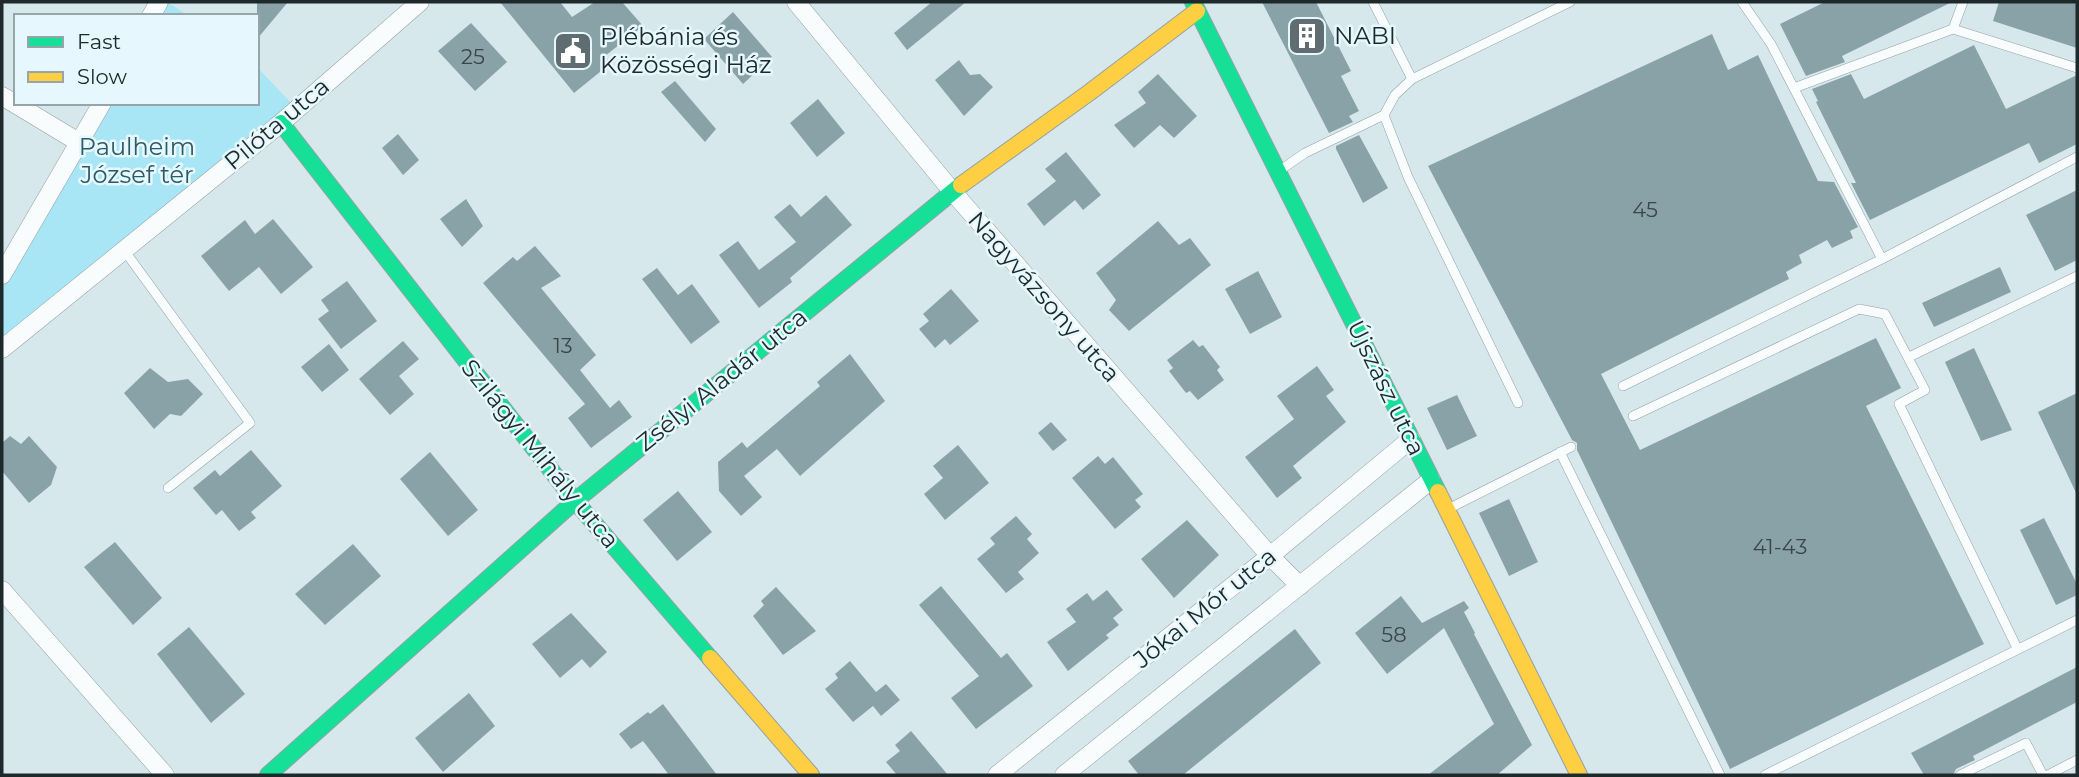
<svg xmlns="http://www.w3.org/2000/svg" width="2079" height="777" font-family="Montserrat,sans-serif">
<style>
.green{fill:#a8e6f6}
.building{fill:#89a2a8}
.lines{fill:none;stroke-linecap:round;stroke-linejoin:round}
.lane-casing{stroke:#94a0a4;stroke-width:10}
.street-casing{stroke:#94a0a4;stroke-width:19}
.fast-casing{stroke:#94a0a4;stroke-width:18}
.slow-casing{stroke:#94a0a4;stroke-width:18}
.lane{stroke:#f9fcfc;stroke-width:9}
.street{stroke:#f9fcfc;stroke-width:18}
.fast{stroke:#16e098;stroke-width:16}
.slow{stroke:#ffcf43;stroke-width:16}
.labels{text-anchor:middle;stroke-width:5;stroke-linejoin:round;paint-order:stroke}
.number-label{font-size:21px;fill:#39474b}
.poi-label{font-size:24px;fill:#1e292c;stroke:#e6f8fd;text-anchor:start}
.street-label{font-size:24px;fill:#1e292c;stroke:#e6f8fd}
.park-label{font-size:24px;fill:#2c5b66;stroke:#e6f8fd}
</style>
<rect width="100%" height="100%" fill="#d7e8ed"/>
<path class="green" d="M 167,2 L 189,16 L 154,16 Z
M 257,67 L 295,107 L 2,342 L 2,284 L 104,103 L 257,103 Z"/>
<path class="building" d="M 257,2 L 288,2 L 257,39 Z
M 500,2 L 560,2 L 572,17 L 595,2 L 622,2 L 643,26 L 605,56 L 611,63 L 574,93 Z
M 932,2 L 966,2 L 907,50 L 894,33 Z
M 1262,2 L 1316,2 L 1351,71 L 1341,76 L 1359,111 L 1349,116 L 1353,122 L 1329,133 Z
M 1825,2 L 1952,2 L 1842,56 L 1845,62 L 1806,76 L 1780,24 Z
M 1999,2 L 2077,2 L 2077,48 L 1993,21 Z
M 733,12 L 772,57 L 743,84 L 704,39 Z
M 471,23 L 507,62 L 475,91 L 438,51 Z
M 1712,34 L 1728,70 L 1758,55 L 1818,181 L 1834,182 L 1858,227 L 1850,231 L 1853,238 L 1832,248 L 1827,240 L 1799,255 L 1802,263 L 1786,272 L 1789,279 L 1601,374 L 1640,450 L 1876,338 L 1901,388 L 1866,406 L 1984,644 L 1730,769 L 1577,450 L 1577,443 L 1572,440 L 1428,166 Z
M 1974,45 L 2006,109 L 2077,75 L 2077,144 L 2039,163 L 2029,143 L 1870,220 L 1851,183 L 1856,183 L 1816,102 L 1818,101 L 1812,89 L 1851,74 L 1864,99 Z
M 959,60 L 970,75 L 980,74 L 993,87 L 964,116 L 935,80 Z
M 1158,74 L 1197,116 L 1174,138 L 1160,125 L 1134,148 L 1114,125 L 1146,103 L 1138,92 Z
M 675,81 L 716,129 L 705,142 L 661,92 Z
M 818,99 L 845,133 L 817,157 L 790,123 Z
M 398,134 L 419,160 L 403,175 L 382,148 Z
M 1359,135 L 1388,188 L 1363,203 L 1336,149 L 1336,146 Z
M 1066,152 L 1101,195 L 1083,210 L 1075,200 L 1044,226 L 1027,204 L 1056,181 L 1045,169 Z
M 2077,190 L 2077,260 L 2055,271 L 2026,215 Z
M 826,195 L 852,225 L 790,278 L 792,282 L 759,308 L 719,255 L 738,241 L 759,270 L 796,242 L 774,217 L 790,204 L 801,217 Z
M 466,199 L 483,226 L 462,247 L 440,219 Z
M 273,219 L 313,267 L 281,294 L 259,267 L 229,291 L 201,256 L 245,220 L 255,234 Z
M 1158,221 L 1179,245 L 1190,238 L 1211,265 L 1129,331 L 1109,310 L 1116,300 L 1096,273 Z
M 535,246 L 561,276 L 541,288 L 596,355 L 580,370 L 610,408 L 619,400 L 632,417 L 591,448 L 568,418 L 585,404 L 483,283 L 513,257 L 517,261 Z
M 2000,267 L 2011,292 L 1934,327 L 1922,303 Z
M 657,268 L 678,295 L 692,284 L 720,322 L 691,344 L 642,279 Z
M 1258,271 L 1282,317 L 1250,334 L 1225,289 Z
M 347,281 L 377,321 L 341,349 L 318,319 L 329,311 L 321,300 Z
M 951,289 L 979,321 L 950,345 L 945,339 L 935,348 L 919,329 L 929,321 L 923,314 Z
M 1193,340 L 1199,347 L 1203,345 L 1220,367 L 1217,370 L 1224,380 L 1198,400 L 1190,391 L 1186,393 L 1169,371 L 1173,368 L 1167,360 Z
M 403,341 L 419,359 L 399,376 L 414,394 L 390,415 L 359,379 Z
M 329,344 L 349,370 L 322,392 L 301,367 Z
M 1974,348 L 2012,430 L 1981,441 L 1945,362 Z
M 850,354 L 885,401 L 800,476 L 777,449 L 744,476 L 762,497 L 741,516 L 719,491 L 718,462 L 742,442 L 747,448 L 820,386 L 817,382 Z
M 1317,366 L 1334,390 L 1326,396 L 1346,422 L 1293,466 L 1302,478 L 1277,498 L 1245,457 L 1294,419 L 1277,396 Z
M 150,368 L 168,382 L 188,379 L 203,394 L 181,416 L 170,414 L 154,429 L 124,393 Z
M 2077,393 L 2077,495 L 2038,412 Z
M 1457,395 L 1477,436 L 1447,450 L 1427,408 Z
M 1051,422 L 1067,440 L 1053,451 L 1038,433 Z
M 10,436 L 21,444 L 29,436 L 57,467 L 51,485 L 29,503 L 2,471 L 2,443 Z
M 958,445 L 989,483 L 945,520 L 924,494 L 943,478 L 933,466 Z
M 251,450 L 282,486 L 251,512 L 256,518 L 239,531 L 222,510 L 216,515 L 193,488 L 215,470 L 220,476 Z
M 430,452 L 478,510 L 448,536 L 400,479 Z
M 1098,456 L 1105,464 L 1113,457 L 1143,494 L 1135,500 L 1141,507 L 1115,529 L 1072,478 Z
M 678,491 L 712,532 L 677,561 L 643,520 Z
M 1509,499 L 1538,562 L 1509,576 L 1479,513 Z
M 1016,516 L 1032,534 L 1027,539 L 1039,553 L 1018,572 L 1024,579 L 1006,593 L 977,559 L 995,544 L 990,538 Z
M 2044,518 L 2077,584 L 2077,595 L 2056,605 L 2020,530 Z
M 1187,520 L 1219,555 L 1174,598 L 1141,559 Z
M 115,542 L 162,598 L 133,625 L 84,567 Z
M 353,544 L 381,576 L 325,625 L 295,594 Z
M 941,586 L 1001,658 L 1007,653 L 1033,686 L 976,729 L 951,698 L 979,676 L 919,605 Z
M 776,587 L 816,631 L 783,655 L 753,616 L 764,605 L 761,601 Z
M 1107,590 L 1123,610 L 1113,618 L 1119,625 L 1106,635 L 1109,638 L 1068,671 L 1047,642 L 1076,622 L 1066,609 L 1087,593 L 1093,601 Z
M 1401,596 L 1422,623 L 1464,601 L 1469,608 L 1464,612 L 1475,633 L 1474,634 L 1532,745 L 1497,775 L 1428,775 L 1494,724 L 1444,628 L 1387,674 L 1355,633 Z
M 571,613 L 607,652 L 590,668 L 582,659 L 560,678 L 532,644 Z
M 189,627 L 245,694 L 211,723 L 157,654 Z
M 1295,629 L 1321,663 L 1183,775 L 1139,775 L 1128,761 Z
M 850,661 L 876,692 L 886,684 L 900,700 L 881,716 L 873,706 L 853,722 L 825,689 L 838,678 L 835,674 Z
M 2077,667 L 2077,702 L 1973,756 L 1975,760 L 1956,769 L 1953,775 L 1924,775 L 1911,753 Z
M 469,693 L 495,726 L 443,772 L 415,738 Z
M 663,704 L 717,775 L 669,775 L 643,741 L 631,749 L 619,734 L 648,712 L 650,714 Z
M 911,731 L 948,775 L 897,775 L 886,762 L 900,751 L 895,745 Z"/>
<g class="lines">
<defs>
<path id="lane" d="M 1373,2 L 1412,79
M 1742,2 L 1771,44 L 1882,259
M 1953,29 L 2077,68
M 1794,88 L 1953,29 L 1963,2
M 1384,115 L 1408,177 L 1518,403
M 1279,171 L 1305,153 L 1384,115 L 1395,95 L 1412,79 L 1570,2
M 124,250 L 250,423 L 168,488
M 1909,357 L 2077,276
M 1623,386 L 1882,259 L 2077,157
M 1633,416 L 1859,309 L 1885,314 L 1925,390 L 1899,404 L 2017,648
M 1560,452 L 1720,775
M 1448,509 L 1571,447
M 1765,775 L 2077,620
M 1960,775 L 2026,743 L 2043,775
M 2048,775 L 2077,760"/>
<path id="street" d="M 796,2 L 952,191 L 1270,556 L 1300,586
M 151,16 L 159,2
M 2,96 L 80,143
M 2,275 L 102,103
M 2,349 L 281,123 L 420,2
M 2,590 L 165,775
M 997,775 L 1270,556 L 1411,439
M 1064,775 L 1431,480"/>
<path id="fast" d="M 1193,2 L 1438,492
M 281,123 L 575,501 L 710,658
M 268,775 L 575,501 L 961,185"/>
<path id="slow" d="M 961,185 L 1090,92 L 1197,11
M 1438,492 L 1579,775
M 710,658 L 811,775"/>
</defs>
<use href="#lane" class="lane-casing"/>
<use href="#street" class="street-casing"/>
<use href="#fast" class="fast-casing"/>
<use href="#slow" class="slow-casing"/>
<use href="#lane" class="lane"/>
<use href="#street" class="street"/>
<use href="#fast" class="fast"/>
<use href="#slow" class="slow"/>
</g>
<defs>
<symbol id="building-square" viewBox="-11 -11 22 22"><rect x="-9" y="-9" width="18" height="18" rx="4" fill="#5f6c70" stroke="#e6f8fd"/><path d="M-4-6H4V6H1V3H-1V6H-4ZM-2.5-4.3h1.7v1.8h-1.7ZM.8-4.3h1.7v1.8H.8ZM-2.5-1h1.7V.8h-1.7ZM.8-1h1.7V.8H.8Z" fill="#fff"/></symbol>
<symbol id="civic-square" viewBox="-11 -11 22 22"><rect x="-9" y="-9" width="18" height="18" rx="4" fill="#5f6c70" stroke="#e6f8fd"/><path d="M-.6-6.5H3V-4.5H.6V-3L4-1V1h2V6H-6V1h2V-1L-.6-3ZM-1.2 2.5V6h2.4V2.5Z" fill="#fff"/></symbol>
</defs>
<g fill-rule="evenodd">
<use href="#building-square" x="1285" y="14" width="44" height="44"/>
<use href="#civic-square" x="551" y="29" width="44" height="44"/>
</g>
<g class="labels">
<g class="number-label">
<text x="473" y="64">25</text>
<text x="1645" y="217">45</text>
<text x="563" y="353">13</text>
<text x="1780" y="554">41-43</text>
<text x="1394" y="642">58</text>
</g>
<g class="poi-label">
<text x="1334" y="44">NABI</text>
<text x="600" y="45">Plébánia és<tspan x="600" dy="28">Közösségi Ház</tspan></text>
</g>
<g class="street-label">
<text transform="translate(277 124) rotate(-40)" y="8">Pilóta utca</text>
<text transform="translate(1044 297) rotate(49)" y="8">Nagyvázsony utca</text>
<text transform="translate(722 380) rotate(-39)" y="8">Zsélyi Aladár utca</text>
<text transform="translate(1386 388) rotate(64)" y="8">Újszász utca</text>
<text transform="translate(540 454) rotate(51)" y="8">Szilágyi Mihály utca</text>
<text transform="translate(1205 608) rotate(-39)" y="8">Jókai Mór utca</text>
</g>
<g class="park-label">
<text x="137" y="155">Paulheim<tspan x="137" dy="28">József tér</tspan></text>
</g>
</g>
<rect width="2079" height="777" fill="none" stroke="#1e292c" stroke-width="7"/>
<rect x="14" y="14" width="245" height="91" fill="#e6f8fd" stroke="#96a5a9" stroke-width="2"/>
<rect x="28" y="37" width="35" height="10" fill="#16e098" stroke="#96a5a9" stroke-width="2"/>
<text x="77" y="49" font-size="21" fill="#1e292c">Fast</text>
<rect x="28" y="72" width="35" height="10" fill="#ffcf43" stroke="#96a5a9" stroke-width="2"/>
<text x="77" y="84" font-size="21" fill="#1e292c">Slow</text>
</svg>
